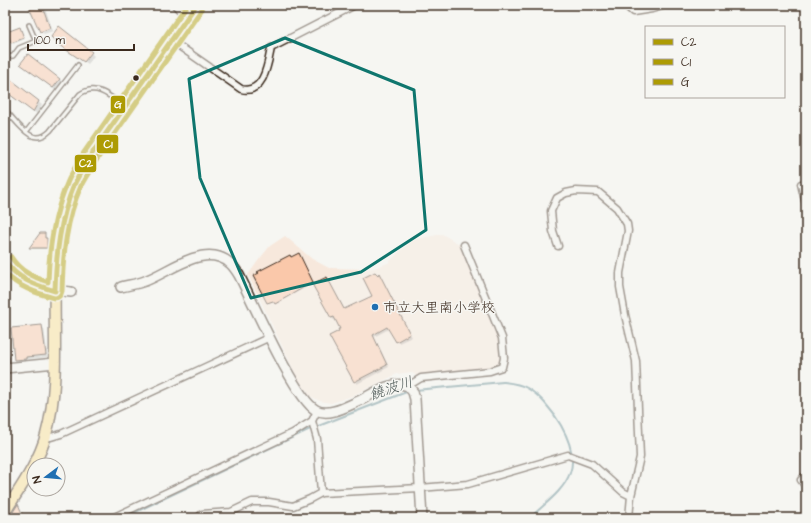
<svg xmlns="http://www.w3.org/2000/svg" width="811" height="523" font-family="'Architects Daughter','Klee One',sans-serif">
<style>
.built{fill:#f7e8dc}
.shadow{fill:#0003}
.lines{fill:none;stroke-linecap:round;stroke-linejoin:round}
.stream{stroke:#638991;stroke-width:2}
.building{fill:#fac8aa;stroke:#3b2a1e}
.lane-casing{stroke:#3b2a1e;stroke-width:6}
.street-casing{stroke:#3b2a1e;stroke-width:9}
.secondary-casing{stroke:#3b2a1e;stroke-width:12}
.primary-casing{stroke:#3b2a1e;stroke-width:13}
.lane{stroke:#f6f6f2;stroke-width:3}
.street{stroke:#f6f6f2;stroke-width:6}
.secondary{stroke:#f6f6f2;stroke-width:9}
.primary{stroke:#fbdf96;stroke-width:10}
.bus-1-casing{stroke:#f6f6f2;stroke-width:8}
.bus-2-casing{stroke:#f6f6f2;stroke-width:8}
.bus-3-casing{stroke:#f6f6f2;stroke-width:8}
.bus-1{stroke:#ad9b03;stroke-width:5}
.bus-2{stroke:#ad9b03;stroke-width:5}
.bus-3{stroke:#ad9b03;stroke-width:5}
.marked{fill:none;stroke:#0f766e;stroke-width:3;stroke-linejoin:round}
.bus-dot{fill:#3b2a1e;stroke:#f6f6f2;stroke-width:1.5}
.poi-dot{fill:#1f6fb2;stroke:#f6f6f2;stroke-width:1.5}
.labels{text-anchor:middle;stroke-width:3;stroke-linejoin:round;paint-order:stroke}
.poi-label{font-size:14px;fill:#3b2a1e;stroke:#f6f6f2;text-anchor:start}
.water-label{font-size:15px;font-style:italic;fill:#4f5a58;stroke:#f6f6f2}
.line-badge{stroke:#f6f6f2;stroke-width:1.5}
.badge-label{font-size:11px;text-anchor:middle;font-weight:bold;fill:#fff}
</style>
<rect width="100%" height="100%" fill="#f6f6f2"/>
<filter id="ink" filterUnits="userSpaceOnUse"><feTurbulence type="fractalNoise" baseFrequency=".025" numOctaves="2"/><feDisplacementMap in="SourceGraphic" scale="8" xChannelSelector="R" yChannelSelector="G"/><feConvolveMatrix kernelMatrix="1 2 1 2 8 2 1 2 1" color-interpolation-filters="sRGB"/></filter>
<g filter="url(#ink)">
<path class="built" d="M 442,234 L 461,245 L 500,339 L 501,360 L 497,366 L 494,368 L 418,377 L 411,372 L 397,374 L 352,396 L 331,403 L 320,401 L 310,396 L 296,375 L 248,275 L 258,261 L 270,246 L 285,236 L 312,259 L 329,268 L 365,269 L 374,268 L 388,263 L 412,240 Z
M 339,512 L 343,518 L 217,518 L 231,516 Z"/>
<path class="shadow" d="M 29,5 L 44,5 L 53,31 L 44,34 L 41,31 Z
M 21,30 L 25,39 L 13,44 L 12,43 Z
M 56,40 L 91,53 L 94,56 L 88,64 L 78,57 L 77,58 Z
M 25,67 L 60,80 L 63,83 L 56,91 Z
M 5,76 L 42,105 L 37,114 L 5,89 Z
M 45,234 L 46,239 L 48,240 L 48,249 L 32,249 L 30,248 Z
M 299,255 L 313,283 L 276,304 L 274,300 L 269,303 L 254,277 Z
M 379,275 L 412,337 L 399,343 L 389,329 L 374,337 L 389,367 L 357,384 L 355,381 L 341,332 L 342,329 L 336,319 L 334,320 L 331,318 L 326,278 L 345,310 L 374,296 L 378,276 Z
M 42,326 L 44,329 L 48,357 L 27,359 L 28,361 L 17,362 L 15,360 Z"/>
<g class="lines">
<path class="stream" d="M 415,390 L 503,382 C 511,383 520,384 527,388 C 550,401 580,446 570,473 C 563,492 544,504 530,518
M 123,518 L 308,430 L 409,391"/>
</g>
<path class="building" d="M 28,5 L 42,5 L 50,28 L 40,32 Z
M 59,26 L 92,52 L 84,62 L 59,45 L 60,44 L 51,37 Z
M 20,27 L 24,38 L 11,43 L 7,32 Z
M 28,54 L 60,79 L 53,88 L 20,64 Z
M 5,75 L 39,101 L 33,112 L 5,91 Z
M 40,233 L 45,233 L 45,238 L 47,238 L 47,248 L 29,248 Z
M 299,253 L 313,282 L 275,304 L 273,301 L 267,303 L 253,276 L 259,273 L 257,272 L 290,255 L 291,257 Z
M 375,272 L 378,275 L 379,273 L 410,334 L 396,342 L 387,327 L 373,335 L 387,365 L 354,382 L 329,336 L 339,331 L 338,329 L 340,329 L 334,317 L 331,318 L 312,284 L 327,277 L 344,309 L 372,296 L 363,278 Z
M 42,325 L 46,355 L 26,357 L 26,359 L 14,360 L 11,328 Z
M 18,504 L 24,518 L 9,518 L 13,512 Z"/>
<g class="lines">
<defs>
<path id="lane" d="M 5,57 L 13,56 L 19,48 L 36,41 L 29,25
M 5,110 C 18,122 32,149 50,131 L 80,94 C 96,83 110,96 123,106
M 26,132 L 78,65"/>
<path id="street" d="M 175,5 L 187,18
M 625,5 L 633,12 L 652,9 L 666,5
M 172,41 L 241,89 C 264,95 268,63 271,48 L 355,5
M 806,183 L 801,184 L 806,205
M 558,246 L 553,231 L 551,211 L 557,198 L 566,193 L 576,191 L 598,192 L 617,208 L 627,224 L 628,231 L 620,273 L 620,287 L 625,315 L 636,361 L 640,457 L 631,496 L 629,518
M 5,358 L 6,368
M 408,386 L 421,378 L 490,371 L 502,367 L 504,358 L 502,338 L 464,245
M 312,421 L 317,439 L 321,493
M 46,436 L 51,437 L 61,434 L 270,337
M 806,475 L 801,480 L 806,487
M 112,518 L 293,433 L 312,421 L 317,411
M 198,518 L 202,514 L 231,512 L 252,502 L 269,502 L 293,506 L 310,499 L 321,493 L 420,488 L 468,484 L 568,455 L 592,464 L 623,492 L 631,496"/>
<path id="secondary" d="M 5,261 C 17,284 47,290 71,292
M 121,287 C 129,285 137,284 145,281 C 166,273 197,249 219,257 C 229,260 234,267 239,275 C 252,300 295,399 316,410 C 329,417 347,406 359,401 C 373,394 392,380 408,386 L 413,392 L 415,399 L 422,518
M 5,368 L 55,363"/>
<path id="primary" d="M 5,512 C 20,488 39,462 46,435 C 60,384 53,330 55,278 C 56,259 56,240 61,222 C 72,178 99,142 125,106 C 149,73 173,39 196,5"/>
</defs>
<use href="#lane" class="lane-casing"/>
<use href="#street" class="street-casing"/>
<use href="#secondary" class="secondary-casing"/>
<use href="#primary" class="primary-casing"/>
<use href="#lane" class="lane"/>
<use href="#street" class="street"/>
<use href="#secondary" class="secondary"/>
<use href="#primary" class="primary"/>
<defs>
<path id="bus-1" d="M 5,261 C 17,279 35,285 55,291 C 56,254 60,219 74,185 C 78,176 84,167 89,158 L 196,5"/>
<path id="bus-2" d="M 5,273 C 18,287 36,293 54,298 C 58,298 61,296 62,291 C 63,255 66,220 81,186 C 85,177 91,170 95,162 L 202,9"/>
<path id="bus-3" d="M 11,257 C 20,271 33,277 48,282 C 49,247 54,213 68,181 C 72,172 78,163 83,154 L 187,5"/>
</defs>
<use href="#bus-1" class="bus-1-casing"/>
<use href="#bus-2" class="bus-2-casing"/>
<use href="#bus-3" class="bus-3-casing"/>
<use href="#bus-1" class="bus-1"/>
<use href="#bus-2" class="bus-2"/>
<use href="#bus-3" class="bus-3"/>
</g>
</g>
<path d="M0 0H811V523H0ZM 285,38 L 414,90 L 426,230 L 361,272 L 251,298 L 200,178 L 189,79 Z" fill="#f6f6f2" fill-opacity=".55" fill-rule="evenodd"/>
<path class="marked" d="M 285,38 L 414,90 L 426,230 L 361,272 L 251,298 L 200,178 L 189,79 Z"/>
<circle class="bus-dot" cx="136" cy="78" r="3.5"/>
<circle class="poi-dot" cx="375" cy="307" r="4"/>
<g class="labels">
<g class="poi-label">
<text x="383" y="312">市立大里南小学校</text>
</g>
<g class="water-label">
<text transform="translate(391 388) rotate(-18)" y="5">饒波川</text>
</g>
</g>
<g class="line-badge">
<rect x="110" y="95" width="16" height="19" rx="4" fill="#ad9b03"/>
<rect x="96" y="134" width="23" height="20" rx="4" fill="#ad9b03"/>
<rect x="74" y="154" width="23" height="19" rx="4" fill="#ad9b03"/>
</g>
<g class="badge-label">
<text x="118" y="108">G</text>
<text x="108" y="148">C1</text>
<text x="86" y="167">C2</text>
</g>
<rect width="811" height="523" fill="none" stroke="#f6f6f2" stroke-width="20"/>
<rect x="10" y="10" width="791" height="503" fill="none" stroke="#3b2a1e" stroke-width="1.5" filter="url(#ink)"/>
<rect x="645" y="26" width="140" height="72" fill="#f6f6f2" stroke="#aba49d"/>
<rect x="653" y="39" width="20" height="6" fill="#ad9b03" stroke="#aba49d"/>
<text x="681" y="46" font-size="12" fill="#3b2a1e">C2</text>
<rect x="653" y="59" width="20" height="6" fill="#ad9b03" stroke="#aba49d"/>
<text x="681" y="66" font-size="12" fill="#3b2a1e">C1</text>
<rect x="653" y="79" width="20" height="6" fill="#ad9b03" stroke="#aba49d"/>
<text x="681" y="86" font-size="12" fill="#3b2a1e">G</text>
<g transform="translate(46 477) rotate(254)"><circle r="19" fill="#f6f6f2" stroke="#aba49d"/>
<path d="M0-3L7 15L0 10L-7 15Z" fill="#1f6fb2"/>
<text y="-6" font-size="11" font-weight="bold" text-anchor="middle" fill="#3b2a1e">N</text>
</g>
<path d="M28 44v6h106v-6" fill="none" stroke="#3b2a1e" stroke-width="2"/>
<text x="34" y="44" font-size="12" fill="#3b2a1e" stroke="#f6f6f2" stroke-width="3" paint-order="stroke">100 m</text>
</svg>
